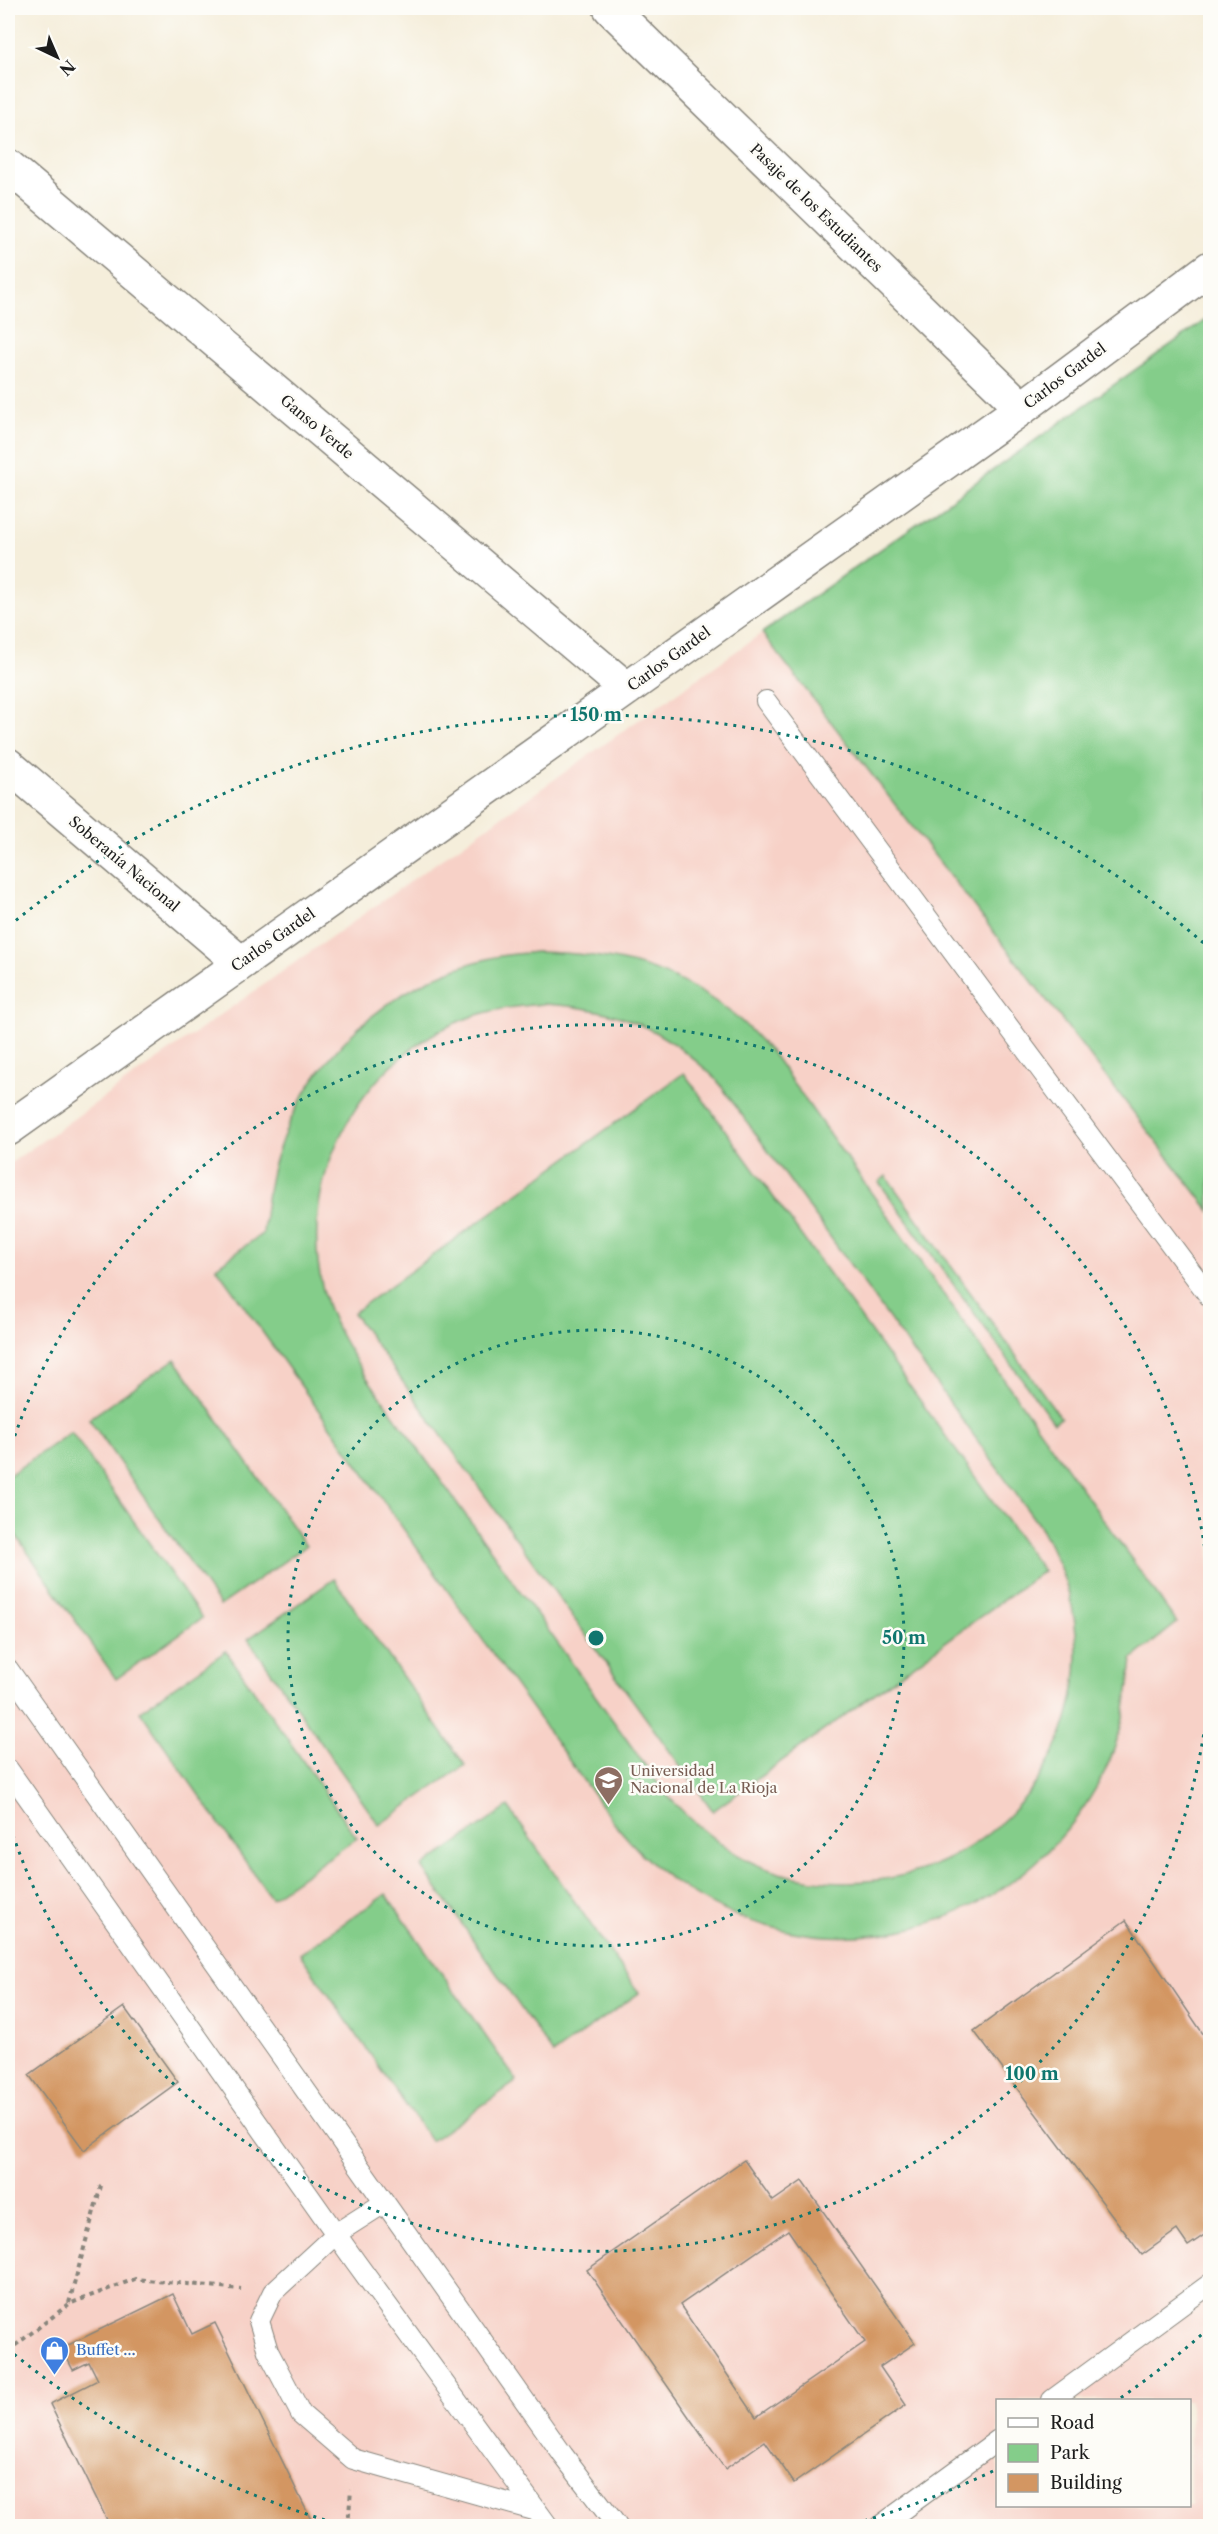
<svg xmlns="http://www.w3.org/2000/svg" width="1218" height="2534" font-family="'Libre Caslon Text',serif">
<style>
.built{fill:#f7d1c7;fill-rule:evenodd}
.green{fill:#84cd8a;stroke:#507453;stroke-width:1.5;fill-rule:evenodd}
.building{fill:#d39662;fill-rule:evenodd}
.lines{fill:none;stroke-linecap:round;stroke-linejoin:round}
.service-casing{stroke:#88857c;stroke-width:22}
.minor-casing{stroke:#88857c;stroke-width:36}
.path{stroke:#88857c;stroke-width:4;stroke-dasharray:4.5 4.5;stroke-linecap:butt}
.service{stroke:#fff;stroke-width:20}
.minor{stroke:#fff;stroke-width:33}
.ring{fill:none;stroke:#0f766e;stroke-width:3;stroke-dasharray:3 6}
.labels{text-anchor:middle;stroke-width:5;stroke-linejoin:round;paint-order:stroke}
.street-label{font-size:15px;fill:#1c1c1c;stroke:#fdfcf7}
.education-label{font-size:15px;fill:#785e54;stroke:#fdfcf7;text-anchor:start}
.shop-label{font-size:15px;fill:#366cbe;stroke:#fdfcf7;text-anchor:start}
.centre{fill:#0f766e;stroke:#fdfcf7;stroke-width:3}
.ring-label{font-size:18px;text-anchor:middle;font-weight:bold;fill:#0f766e;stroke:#fdfcf7;stroke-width:5;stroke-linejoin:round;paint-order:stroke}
</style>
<rect width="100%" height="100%" fill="#fdfcf7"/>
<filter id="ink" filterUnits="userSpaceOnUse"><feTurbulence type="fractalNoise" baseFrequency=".0167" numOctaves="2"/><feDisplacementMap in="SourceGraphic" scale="12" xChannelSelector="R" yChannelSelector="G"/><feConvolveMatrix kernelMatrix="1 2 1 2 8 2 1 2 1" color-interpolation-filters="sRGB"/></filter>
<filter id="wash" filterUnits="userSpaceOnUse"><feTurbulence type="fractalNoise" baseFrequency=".008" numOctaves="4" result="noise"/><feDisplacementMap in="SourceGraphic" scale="24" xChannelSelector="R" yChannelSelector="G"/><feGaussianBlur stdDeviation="1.35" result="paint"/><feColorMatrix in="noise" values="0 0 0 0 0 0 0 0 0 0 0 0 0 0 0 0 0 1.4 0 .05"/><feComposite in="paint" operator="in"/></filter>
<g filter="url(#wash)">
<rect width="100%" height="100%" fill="#f5eedb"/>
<path class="built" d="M 762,633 L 1210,1211 L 1210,2526 L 8,2526 L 8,1165 ZM 998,2400 L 1190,2400 L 1190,2506 L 998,2506 Z"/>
<path class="green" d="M 1210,317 L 1210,1211 L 762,633 Z
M 536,952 C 615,953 678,968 740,1020 C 751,1030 761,1042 772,1053 L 1177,1623 L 1132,1659 C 1128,1698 1122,1737 1104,1773 C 1023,1934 823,1987 675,1882 C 651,1866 632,1844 613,1822 L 216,1267 L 263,1233 C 266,1208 268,1181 276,1157 C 308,1057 389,982 491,958 C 506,954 522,954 536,952 ZM 544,1004 C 618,1008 662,1027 716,1079 L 1042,1530 C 1059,1563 1073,1595 1076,1633 C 1087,1753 998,1865 878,1880 C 835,1885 788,1881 749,1861 C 716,1844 690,1820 665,1793 L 363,1372 C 349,1350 335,1328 327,1304 C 290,1189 356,1059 468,1018 C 492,1009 518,1006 544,1004 Z
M 684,1073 L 1043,1571 L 713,1811 L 353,1313 Z
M 886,1176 L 1061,1418 L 1054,1423 L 879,1182 Z
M 175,1359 L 306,1546 L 220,1606 L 89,1419 Z
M 71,1432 L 202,1618 L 116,1679 L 8,1524 L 8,1476 Z
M 334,1579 L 465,1765 L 379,1825 L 248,1639 Z
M 226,1651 L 357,1838 L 271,1898 L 140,1711 Z
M 508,1807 L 639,1993 L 553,2054 L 422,1867 Z
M 386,1894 L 517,2081 L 431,2141 L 300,1954 Z"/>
<g id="blocks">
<path class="building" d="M 1126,1920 L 1210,2044 L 1210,2231 L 1188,2246 L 1177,2230 L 1142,2255 L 974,2031 Z
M 124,2007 L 178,2082 L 84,2150 L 29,2075 Z
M 744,2160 L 773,2201 L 802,2181 L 915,2343 L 880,2367 L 906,2405 L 794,2483 L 765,2441 L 725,2469 L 587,2270 ZM 788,2230 L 865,2342 L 756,2417 L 680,2305 Z
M 173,2294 L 192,2334 L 215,2323 L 314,2526 L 110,2526 L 50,2404 L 98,2380 L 89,2362 L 73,2370 L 62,2348 Z"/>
</g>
</g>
<g filter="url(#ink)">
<use href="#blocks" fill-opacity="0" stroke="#88857c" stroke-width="1.5"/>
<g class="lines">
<defs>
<path id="service" d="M 766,701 L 1210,1297
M 8,1669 L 563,2455 L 617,2526
M 8,1769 L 355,2261 L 548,2526
M 384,2203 L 337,2233 L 273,2292 L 259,2321 L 268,2351 L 301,2414 L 353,2459 L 537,2511
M 1052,2400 L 1210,2284
M 880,2526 L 998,2440"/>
<path id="minor" d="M 610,8 L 1022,408
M 8,166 L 627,689
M 8,765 L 241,963
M 8,1129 L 1022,408 L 1210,268"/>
</defs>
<use href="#service" class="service-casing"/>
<use href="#minor" class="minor-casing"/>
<path class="path" d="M 69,2303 L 102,2182
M 8,2351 L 69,2304 L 135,2279 L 241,2289
M 348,2526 L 351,2490"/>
<use href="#service" class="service"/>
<use href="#minor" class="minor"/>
</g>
</g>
<g class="ring">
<circle cx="596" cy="1638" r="308"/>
<path d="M1210 1681A616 616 0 0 1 9 1823M9 1453A616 616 0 0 1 1210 1595"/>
<path d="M1208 2329A923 923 0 0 1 1119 2399M993 2471A923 923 0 0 1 850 2525M342 2525A923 923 0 0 1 9 2350M9 926A923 923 0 0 1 1208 947"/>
</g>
<defs>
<symbol id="university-pin" viewBox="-11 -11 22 30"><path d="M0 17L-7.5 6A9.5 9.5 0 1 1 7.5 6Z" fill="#8d6e63" stroke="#fdfcf7"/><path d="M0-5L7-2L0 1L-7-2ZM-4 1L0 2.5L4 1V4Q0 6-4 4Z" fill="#fff"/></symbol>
<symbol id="shop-pin" viewBox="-11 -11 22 30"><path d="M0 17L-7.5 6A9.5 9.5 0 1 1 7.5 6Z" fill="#3f7fe0" stroke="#fdfcf7"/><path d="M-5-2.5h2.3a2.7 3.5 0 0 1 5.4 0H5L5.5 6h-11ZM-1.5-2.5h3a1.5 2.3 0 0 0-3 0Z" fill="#fff"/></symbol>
</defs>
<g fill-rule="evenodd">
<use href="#university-pin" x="592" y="1764" width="33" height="45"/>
<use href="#shop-pin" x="38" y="2334" width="33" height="45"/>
</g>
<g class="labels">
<g class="street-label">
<text transform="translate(816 208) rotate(44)" y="5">Pasaje de los Estudiantes</text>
<text transform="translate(1065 376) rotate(-37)" y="5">Carlos Gardel</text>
<text transform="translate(317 427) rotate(40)" y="5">Ganso Verde</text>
<text transform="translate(669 659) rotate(-36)" y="5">Carlos Gardel</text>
<text transform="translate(124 864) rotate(40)" y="5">Soberanía Nacional</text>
<text transform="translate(273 940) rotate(-35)" y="5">Carlos Gardel</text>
</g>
<g class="education-label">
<text x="630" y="1776">Universidad<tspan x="630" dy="17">Nacional de La Rioja</tspan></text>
</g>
<g class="shop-label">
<text x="76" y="2355">Buffet ...</text>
</g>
</g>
<circle cx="596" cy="1638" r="9" class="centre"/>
<g class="ring-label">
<text x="596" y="721">150 m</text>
<text x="904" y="1644">50 m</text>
<text x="1032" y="2080">100 m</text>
</g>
<rect width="1218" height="2534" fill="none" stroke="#fdfcf7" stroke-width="30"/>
<rect x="996" y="2399" width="195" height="108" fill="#fdfcf7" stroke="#a3a29f" stroke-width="1.5"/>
<rect x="1008" y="2418" width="30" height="9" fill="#ffffff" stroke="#a3a29f" stroke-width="1.5"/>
<text x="1050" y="2429" font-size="18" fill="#1c1c1c">Road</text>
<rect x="1008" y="2444" width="30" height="18" fill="#84cd8a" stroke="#a3a29f" stroke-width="1.5"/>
<text x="1050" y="2459" font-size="18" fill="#1c1c1c">Park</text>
<rect x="1008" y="2474" width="30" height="18" fill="#d39662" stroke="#a3a29f" stroke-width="1.5"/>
<text x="1050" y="2489" font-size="18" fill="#1c1c1c">Building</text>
<g transform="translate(57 57) rotate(136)" stroke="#fdfcf7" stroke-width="4.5" paint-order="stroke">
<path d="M0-4.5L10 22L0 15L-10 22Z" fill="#1c1c1c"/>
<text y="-9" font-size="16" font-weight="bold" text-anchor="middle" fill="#1c1c1c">N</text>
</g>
</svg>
